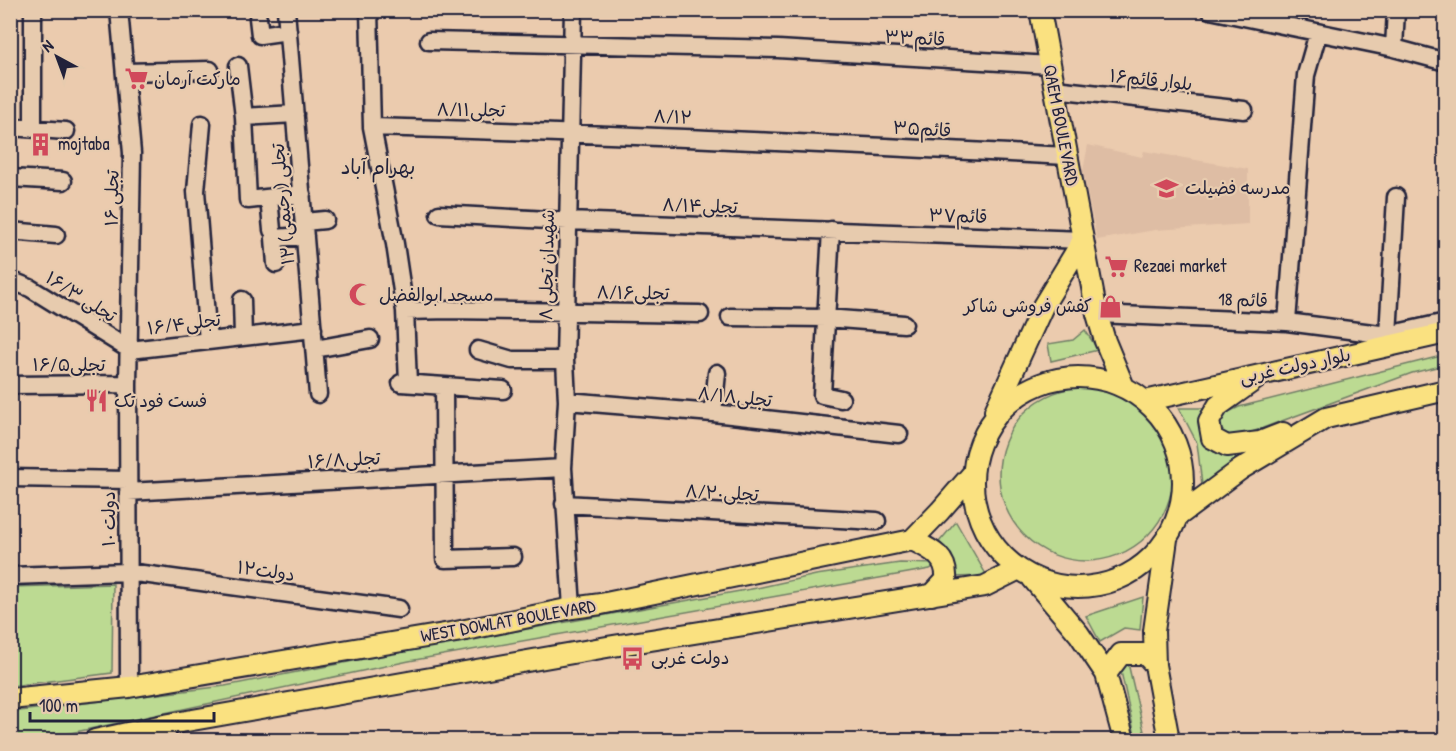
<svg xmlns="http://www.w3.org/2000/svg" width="1456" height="751" font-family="'Patrick Hand','Playpen Sans Arabic',sans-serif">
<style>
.built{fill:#debda4}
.green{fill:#bcda92;stroke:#6f7e66;stroke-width:1.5}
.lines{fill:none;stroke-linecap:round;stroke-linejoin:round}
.minor-casing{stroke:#22223b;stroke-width:21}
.major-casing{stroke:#22223b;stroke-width:24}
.minor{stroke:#e7cbae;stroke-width:16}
.major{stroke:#fae180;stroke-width:20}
.labels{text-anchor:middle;stroke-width:4.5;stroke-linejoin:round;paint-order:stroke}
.street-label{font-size:18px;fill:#22223b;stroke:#e7cbae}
.poi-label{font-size:18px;fill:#22223b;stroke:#e7cbae;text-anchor:start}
.neighbourhood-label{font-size:20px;fill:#22223b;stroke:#e7cbae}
</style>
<rect width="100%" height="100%" fill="#ebcbae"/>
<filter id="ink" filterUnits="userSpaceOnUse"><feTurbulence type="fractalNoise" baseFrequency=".0167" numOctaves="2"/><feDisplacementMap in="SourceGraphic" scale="12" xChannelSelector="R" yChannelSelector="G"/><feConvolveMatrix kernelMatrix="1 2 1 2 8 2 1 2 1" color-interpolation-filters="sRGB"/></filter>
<g filter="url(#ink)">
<path class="built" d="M 1088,145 L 1142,157 L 1144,151 L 1248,169 L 1248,224 L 1155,230 L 1097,240 L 1083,171 Z"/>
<path class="green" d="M 1085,330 L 1098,350 L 1051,361 L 1048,344 L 1073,340 Z
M 1445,355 L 1445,365 L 1412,373 L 1241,436 L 1226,438 L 1219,435 L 1215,425 L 1220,416 L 1239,407 Z
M999 474a87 87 0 1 1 174 0a87 87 0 1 1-174 0Z
M 1179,408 L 1205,408 L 1202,420 L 1201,440 L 1214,452 L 1239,455 L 1203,493 L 1197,443 Z
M 956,522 L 987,576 L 953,577 L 955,565 L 939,542 Z
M 900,563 L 937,564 L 930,569 L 409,661 L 38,740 L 11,740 L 11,712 L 225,686 L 415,649 L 757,588 L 816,575 Z
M 113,584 L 112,673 L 11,686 L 11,587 Z
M 1143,597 L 1140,630 L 1124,628 L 1100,642 L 1086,616 Z
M 1128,663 L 1146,740 L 1136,740 L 1120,667 Z"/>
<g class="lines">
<defs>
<path id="minor" d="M 119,10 L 132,153 L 128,384 L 129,687
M 286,10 L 318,394
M 369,10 L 372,127 L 395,244 L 405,311 L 408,383
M 1210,10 L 1394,48 L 1446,62
M 258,18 L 260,35 L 288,31
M 429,41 L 778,49 L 1050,65
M 1394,48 L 1396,10
M 238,66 L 244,117 L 248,200 L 302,194
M 125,72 L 210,70
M 1054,89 L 1244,110
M 244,117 L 295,114
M 202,124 L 196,191 L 208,341
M 10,127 L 66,131
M 372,127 C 604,133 835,144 1067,156
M 33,128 L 33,10
M 10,178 L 63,181
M 269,198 L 272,230
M 439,214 L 567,221 L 1083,240
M 304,222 L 325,220
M 831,230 L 822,395 L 841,399
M 10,231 L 56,235
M 276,264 L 274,238 L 305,236
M 10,280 L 30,288 L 130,350
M 242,300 L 243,337
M 405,311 L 449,310 L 700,314
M 1097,314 L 1287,322 L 1388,335 L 1446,322
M 730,317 L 826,318 L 904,324
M 1287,322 L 1306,75 L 1318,33
M 1388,335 L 1396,197
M 315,349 L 370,339
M 130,350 L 313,329
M 478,350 L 512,360 L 565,360
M 401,383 L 503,390
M 10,385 L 128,384
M 444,386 L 445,559 L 513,557
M 567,401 L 713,413 L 899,434
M 713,413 L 717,373
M 10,478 L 128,480
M 128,492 L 563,468
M 564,504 L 877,521
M 10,576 L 128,572 L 399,609
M 572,608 L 563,468 L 567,401 L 565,360 L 573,10
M 164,725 L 168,740"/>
<path id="major" d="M 1040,10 L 1097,314 L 1105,341 L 1124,387
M973 482a105 105 0 1 1 210 0a105 105 0 1 1-210 0Z
M 1256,379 L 1218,406 L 1209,421 L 1212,438 L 1227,446 L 1260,442 L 1283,433
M 1145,401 L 1446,333
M 995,411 L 1043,306 L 1083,240
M 1178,516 L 1241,469 L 1326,418 L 1446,390
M 1167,539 L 1154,631 L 1155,665 L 1169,740
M 912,540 C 930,549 948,556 946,580 L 932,595
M 1032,578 L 1079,634 L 1106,674 L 1124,740
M 1106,674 L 1121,654 L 1145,654 L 1155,665
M 10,699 L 129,687 L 456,632 L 572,608 L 601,604 L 912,540 L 940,511 L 973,473
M 95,740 L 164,725 L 607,647 L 985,586 L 1017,570"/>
</defs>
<use href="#minor" class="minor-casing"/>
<use href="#major" class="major-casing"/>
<use href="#minor" class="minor"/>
<use href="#major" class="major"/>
</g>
</g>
<defs>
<symbol id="supermarket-bare" viewBox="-9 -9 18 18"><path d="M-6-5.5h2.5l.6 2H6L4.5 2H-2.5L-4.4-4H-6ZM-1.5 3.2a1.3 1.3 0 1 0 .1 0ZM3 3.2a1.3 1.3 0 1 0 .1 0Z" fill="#d1495b" stroke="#e7cbae" stroke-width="2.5" paint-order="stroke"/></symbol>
<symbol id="building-bare" viewBox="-9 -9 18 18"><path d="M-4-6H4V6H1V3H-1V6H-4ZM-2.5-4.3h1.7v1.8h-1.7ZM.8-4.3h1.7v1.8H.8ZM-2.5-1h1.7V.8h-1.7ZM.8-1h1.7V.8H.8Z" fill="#d1495b" stroke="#e7cbae" stroke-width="2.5" paint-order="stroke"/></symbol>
<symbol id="school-bare" viewBox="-9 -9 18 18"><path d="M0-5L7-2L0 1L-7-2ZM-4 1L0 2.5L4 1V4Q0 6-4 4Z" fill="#d1495b" stroke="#e7cbae" stroke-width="2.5" paint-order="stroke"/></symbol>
<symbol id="mosque-bare" viewBox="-9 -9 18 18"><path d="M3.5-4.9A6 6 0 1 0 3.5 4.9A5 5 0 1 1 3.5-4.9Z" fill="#d1495b" stroke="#e7cbae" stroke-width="2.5" paint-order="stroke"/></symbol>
<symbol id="shop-bare" viewBox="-9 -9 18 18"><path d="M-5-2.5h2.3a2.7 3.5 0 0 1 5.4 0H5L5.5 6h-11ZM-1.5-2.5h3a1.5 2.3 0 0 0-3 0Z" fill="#d1495b" stroke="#e7cbae" stroke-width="2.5" paint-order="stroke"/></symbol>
<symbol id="restaurant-bare" viewBox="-9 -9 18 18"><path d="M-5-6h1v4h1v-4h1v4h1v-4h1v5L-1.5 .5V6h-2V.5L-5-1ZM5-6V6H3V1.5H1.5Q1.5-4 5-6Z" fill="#d1495b" stroke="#e7cbae" stroke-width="2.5" paint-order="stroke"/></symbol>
<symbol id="bus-bare" viewBox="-9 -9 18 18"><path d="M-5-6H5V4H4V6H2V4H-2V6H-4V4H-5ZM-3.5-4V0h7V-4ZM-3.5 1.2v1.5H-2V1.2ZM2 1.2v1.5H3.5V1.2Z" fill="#d1495b" stroke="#e7cbae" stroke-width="2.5" paint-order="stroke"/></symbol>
</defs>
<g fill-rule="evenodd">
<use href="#supermarket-bare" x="120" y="62" width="33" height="33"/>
<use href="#building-bare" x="24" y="128" width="33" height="33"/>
<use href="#school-bare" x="1150" y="172" width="33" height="33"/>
<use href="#supermarket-bare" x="1100" y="250" width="33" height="33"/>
<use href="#mosque-bare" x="344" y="278" width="33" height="33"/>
<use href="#shop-bare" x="1094" y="290" width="33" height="33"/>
<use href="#restaurant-bare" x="80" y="384" width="33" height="33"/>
<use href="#bus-bare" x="616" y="642" width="33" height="33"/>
</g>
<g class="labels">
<g class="street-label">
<text transform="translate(915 38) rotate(3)" y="6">قائم۳۳</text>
<text transform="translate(1151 80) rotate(6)" y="6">بلوار قائم۱۶</text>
<text transform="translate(471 110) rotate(1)" y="6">تجلی۸/۱۱</text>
<text transform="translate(673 117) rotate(2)" y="6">۸/۱۲</text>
<text transform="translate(1061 125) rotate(79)" y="6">QAEM BOULEVARD</text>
<text transform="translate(922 129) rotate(3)" y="6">قائم۳۵</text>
<text transform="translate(112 198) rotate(-89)" y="6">۱۶ تجلی</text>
<text transform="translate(283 204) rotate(-95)" y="6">۱۲ تجلی (رحیمی)</text>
<text transform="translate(700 206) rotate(2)" y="6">تجلی۸‌/۱۴</text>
<text transform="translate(958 216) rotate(2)" y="6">قائم۳۷</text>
<text transform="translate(547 265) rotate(-89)" y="6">شهیدان تجلی ۸</text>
<text transform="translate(633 293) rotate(1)" y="6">تجلی۸/۱۶</text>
<text transform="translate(81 297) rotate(32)" y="6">۱۶/۳ تجلی</text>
<text transform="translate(1243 300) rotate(2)" y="6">18 قائم</text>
<text transform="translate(184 324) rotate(-7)" y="6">تجلی۱۶/۴</text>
<text x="69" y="371">تجلی۱۶/۵</text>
<text transform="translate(1295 366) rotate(-12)" y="6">بلوار دولت غربی</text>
<text transform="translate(735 397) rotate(6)" y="6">تجلی۸/۱۸</text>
<text transform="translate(344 460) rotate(-3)" y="6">تجلی۱۶/۸</text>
<text transform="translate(722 493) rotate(3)" y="6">تجلی۸/۲۰</text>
<text transform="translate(109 519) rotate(-90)" y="6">۱۰ دولت</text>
<text transform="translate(266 571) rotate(8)" y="6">۱۲دولت</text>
<text transform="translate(508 621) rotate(-10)" y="6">WEST DOWLAT BOULEVARD</text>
</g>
<g class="poi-label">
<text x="154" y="85">مارکت آرمان</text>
<text x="58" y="150">mojtaba</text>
<text x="1185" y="194">مدرسه فضیلت</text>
<text x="1134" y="272">Rezaei market</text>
<text x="379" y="301">مسجد ابوالفضل</text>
<text x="1092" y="312" text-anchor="end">کفش فروشی شاکر</text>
<text x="114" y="407">فست فود تک</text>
<text x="651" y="664">دولت غربی</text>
</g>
<g class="neighbourhood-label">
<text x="378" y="174">بهرام آباد</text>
</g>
</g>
<rect width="1456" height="751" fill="none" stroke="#e7cbae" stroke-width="36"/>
<rect x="18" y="18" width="1420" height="715" fill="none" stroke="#22223b" stroke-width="2" filter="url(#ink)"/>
<g transform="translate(57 57) rotate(319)" stroke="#e7cbae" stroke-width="4.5" paint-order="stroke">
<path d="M0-4.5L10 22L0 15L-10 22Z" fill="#22223b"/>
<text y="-9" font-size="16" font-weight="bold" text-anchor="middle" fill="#22223b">N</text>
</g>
<path d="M30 712v9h184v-9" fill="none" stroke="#22223b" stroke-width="3"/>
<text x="39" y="712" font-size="18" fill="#22223b" stroke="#e7cbae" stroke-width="4.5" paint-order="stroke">100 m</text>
</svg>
